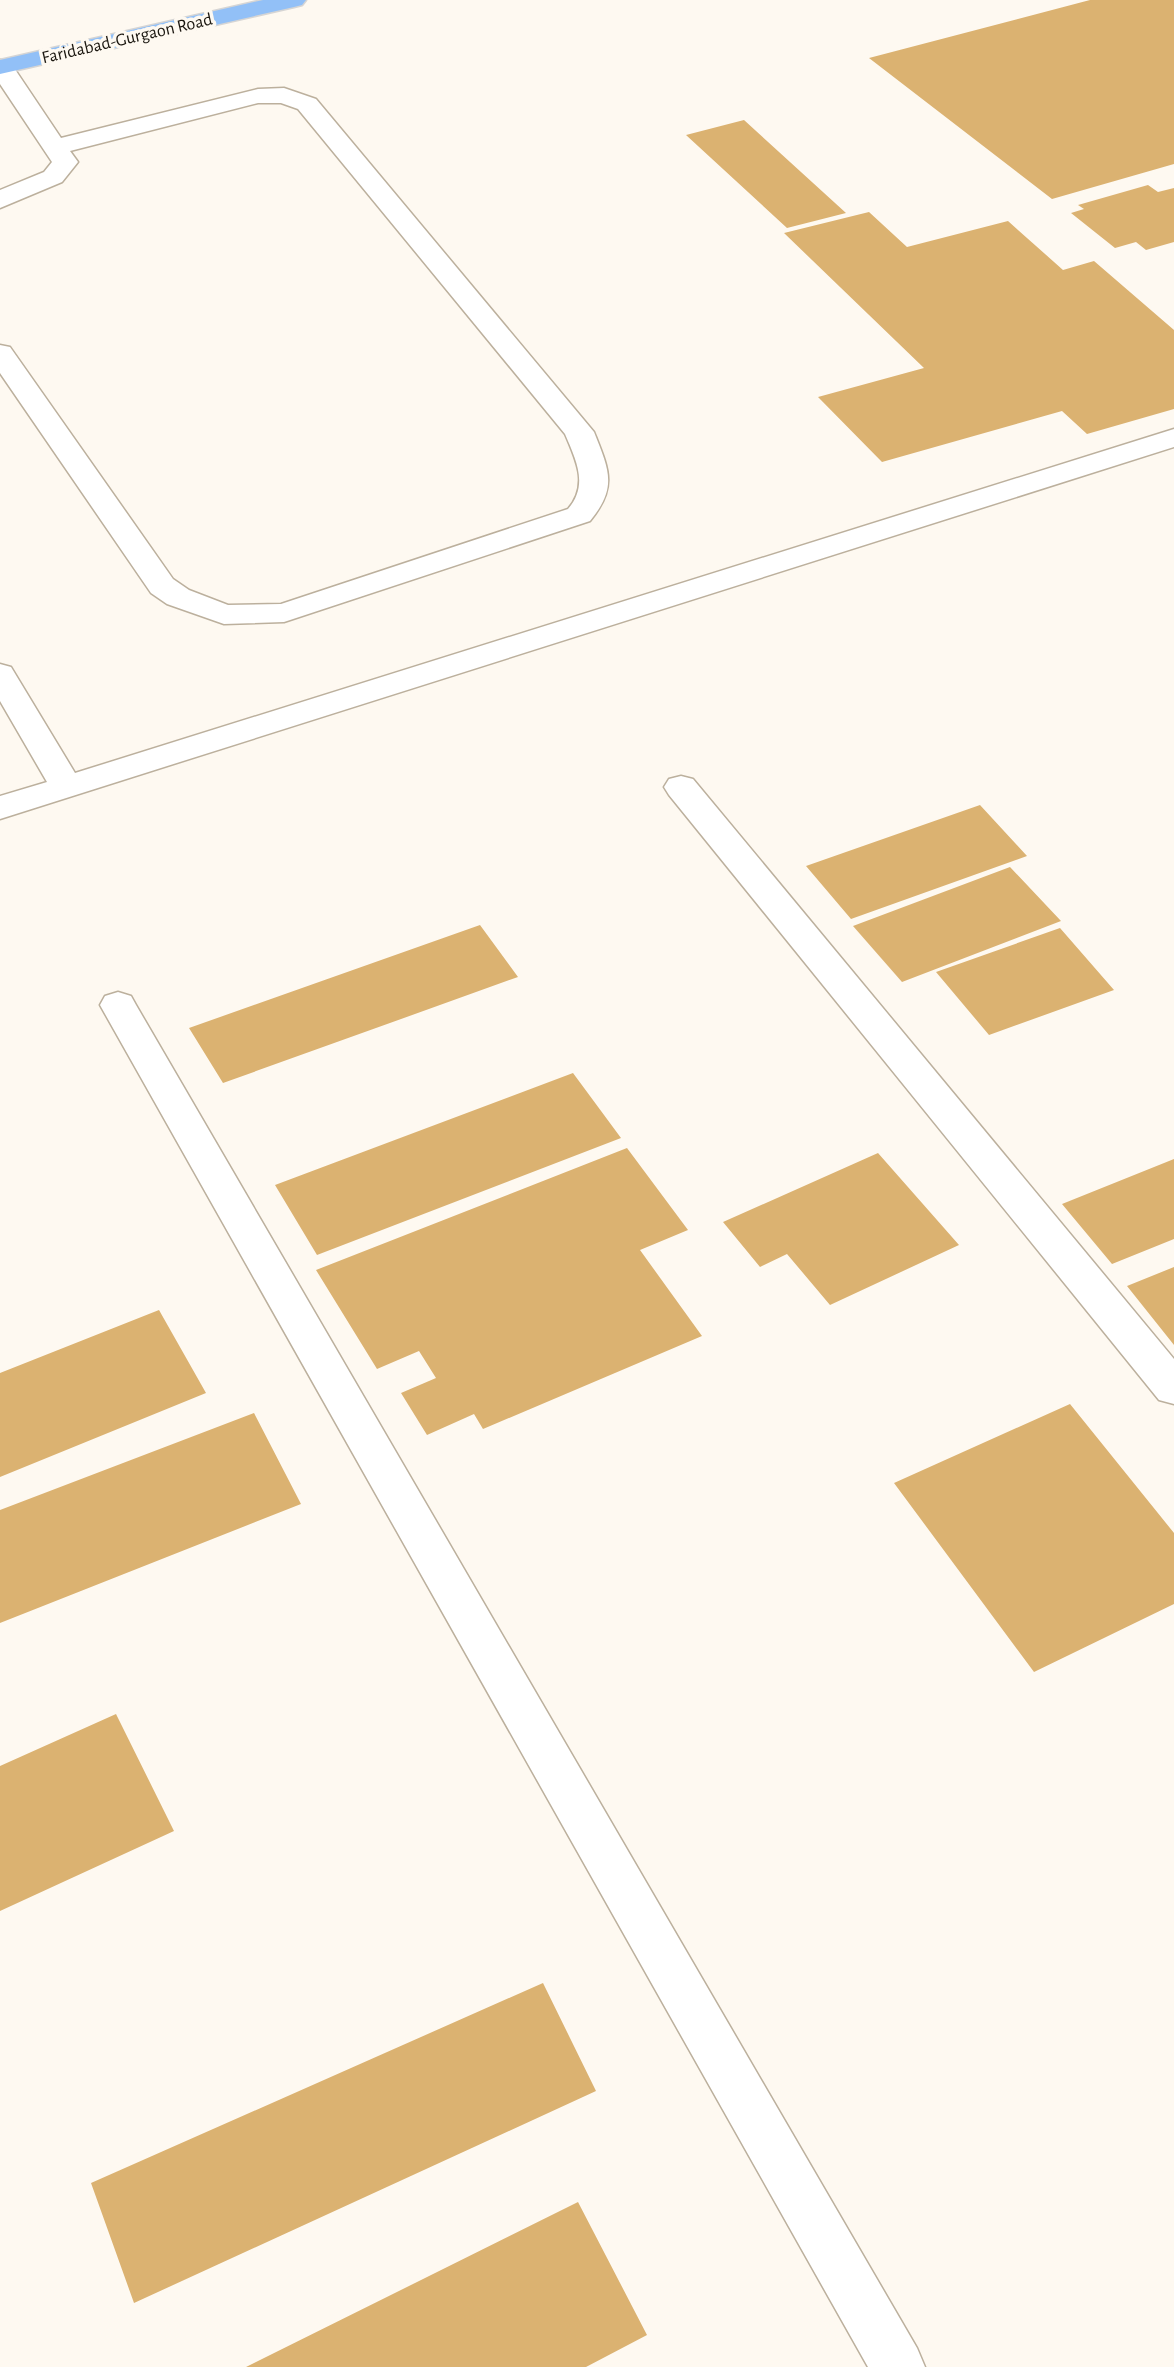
<svg xmlns="http://www.w3.org/2000/svg" width="1174" height="2367" font-family="'Alegreya Sans',sans-serif">
<style>
.building{fill:#dbb271}
.lines{fill:none;stroke-linecap:round;stroke-linejoin:round}
.minor-casing{stroke:#bcb09d;stroke-width:3}
.major-casing{stroke:#d6d5d4;stroke-width:3}
.minor{fill:#fff;fill-rule:evenodd}
.major{fill:#92c0f7;fill-rule:evenodd}
.labels{text-anchor:middle;stroke-width:7;stroke-linejoin:round;paint-order:stroke}
.far-street-label{font-size:18px;fill:#1b1710;stroke:#fef9f1}
</style>
<rect width="100%" height="100%" fill="#fef9f1"/>
<path class="building" d="M 1090,0 L 1174,0 L 1174,164 L 1052,199 L 869,58 Z
M 744,120 L 846,213 L 787,228 L 686,135 Z
M 1148,185 L 1158,192 L 1174,188 L 1174,242 L 1146,250 L 1136,242 L 1115,248 L 1071,213 L 1084,209 L 1078,205 Z
M 869,212 L 907,247 L 1008,221 L 1063,270 L 1094,261 L 1174,330 L 1174,409 L 1087,434 L 1062,411 L 882,462 L 818,397 L 924,368 L 784,233 Z
M 980,805 L 1027,856 L 851,919 L 806,866 Z
M 1010,867 L 1061,921 L 902,982 L 853,926 Z
M 480,925 L 518,977 L 223,1083 L 189,1028 Z
M 1060,928 L 1114,990 L 989,1035 L 936,972 Z
M 573,1073 L 621,1138 L 317,1255 L 275,1185 Z
M 627,1148 L 688,1230 L 640,1250 L 702,1336 L 483,1429 L 474,1414 L 427,1435 L 401,1393 L 436,1378 L 419,1351 L 377,1369 L 316,1270 Z
M 878,1153 L 959,1245 L 830,1305 L 787,1254 L 760,1267 L 723,1222 Z
M 1174,1159 L 1174,1239 L 1112,1264 L 1062,1204 Z
M 1174,1267 L 1174,1345 L 1127,1286 Z
M 159,1310 L 206,1393 L 0,1477 L 0,1373 Z
M 1070,1404 L 1174,1533 L 1174,1604 L 1034,1672 L 894,1483 Z
M 254,1413 L 301,1504 L 0,1623 L 0,1510 Z
M 116,1714 L 174,1831 L 0,1911 L 0,1766 Z
M 543,1983 L 596,2091 L 134,2303 L 91,2183 Z
M 578,2202 L 647,2335 L 586,2367 L 246,2367 Z"/>
<g class="lines">
<defs>
<path id="minor" d="M 0,60 L 10,62 L 61,138 L 258,89 L 284,88 L 316,99 L 594,432 C 609,470 618,487 590,521 L 284,622 L 224,624 L 167,604 L 151,593 L 0,373 L 0,345 L 10,347 L 173,579 L 189,590 L 228,605 L 281,604 L 568,509 C 589,485 576,460 565,434 L 298,109 L 281,103 L 258,103 L 70,151 L 78,162 L 62,182 L 0,208 L 0,190 L 44,172 L 52,162 L 0,84 Z
M 1174,429 L 1174,447 L 0,819 L 0,796 L 47,782 L 0,701 L 0,664 L 11,667 L 75,773 Z
M 681,776 L 693,779 L 1174,1359 L 1174,1404 L 1159,1400 L 669,795 L 664,787 L 669,779 Z
M 118,992 L 131,996 L 136,1005 L 917,2348 L 925,2367 L 868,2367 L 100,1005 L 105,996 Z"/>
<path id="major" d="M 263,0 L 306,0 L 302,5 L 294,7 L 0,74 L 0,60 Z"/>
</defs>
<use href="#minor" class="minor-casing"/>
<use href="#major" class="major-casing"/>
<use href="#minor" class="minor"/>
<use href="#major" class="major"/>
</g>
<g class="labels">
<g class="far-street-label">
<text transform="translate(127 38) rotate(-13)" y="6">Faridabad-Gurgaon Road</text>
</g>
</g>
</svg>
